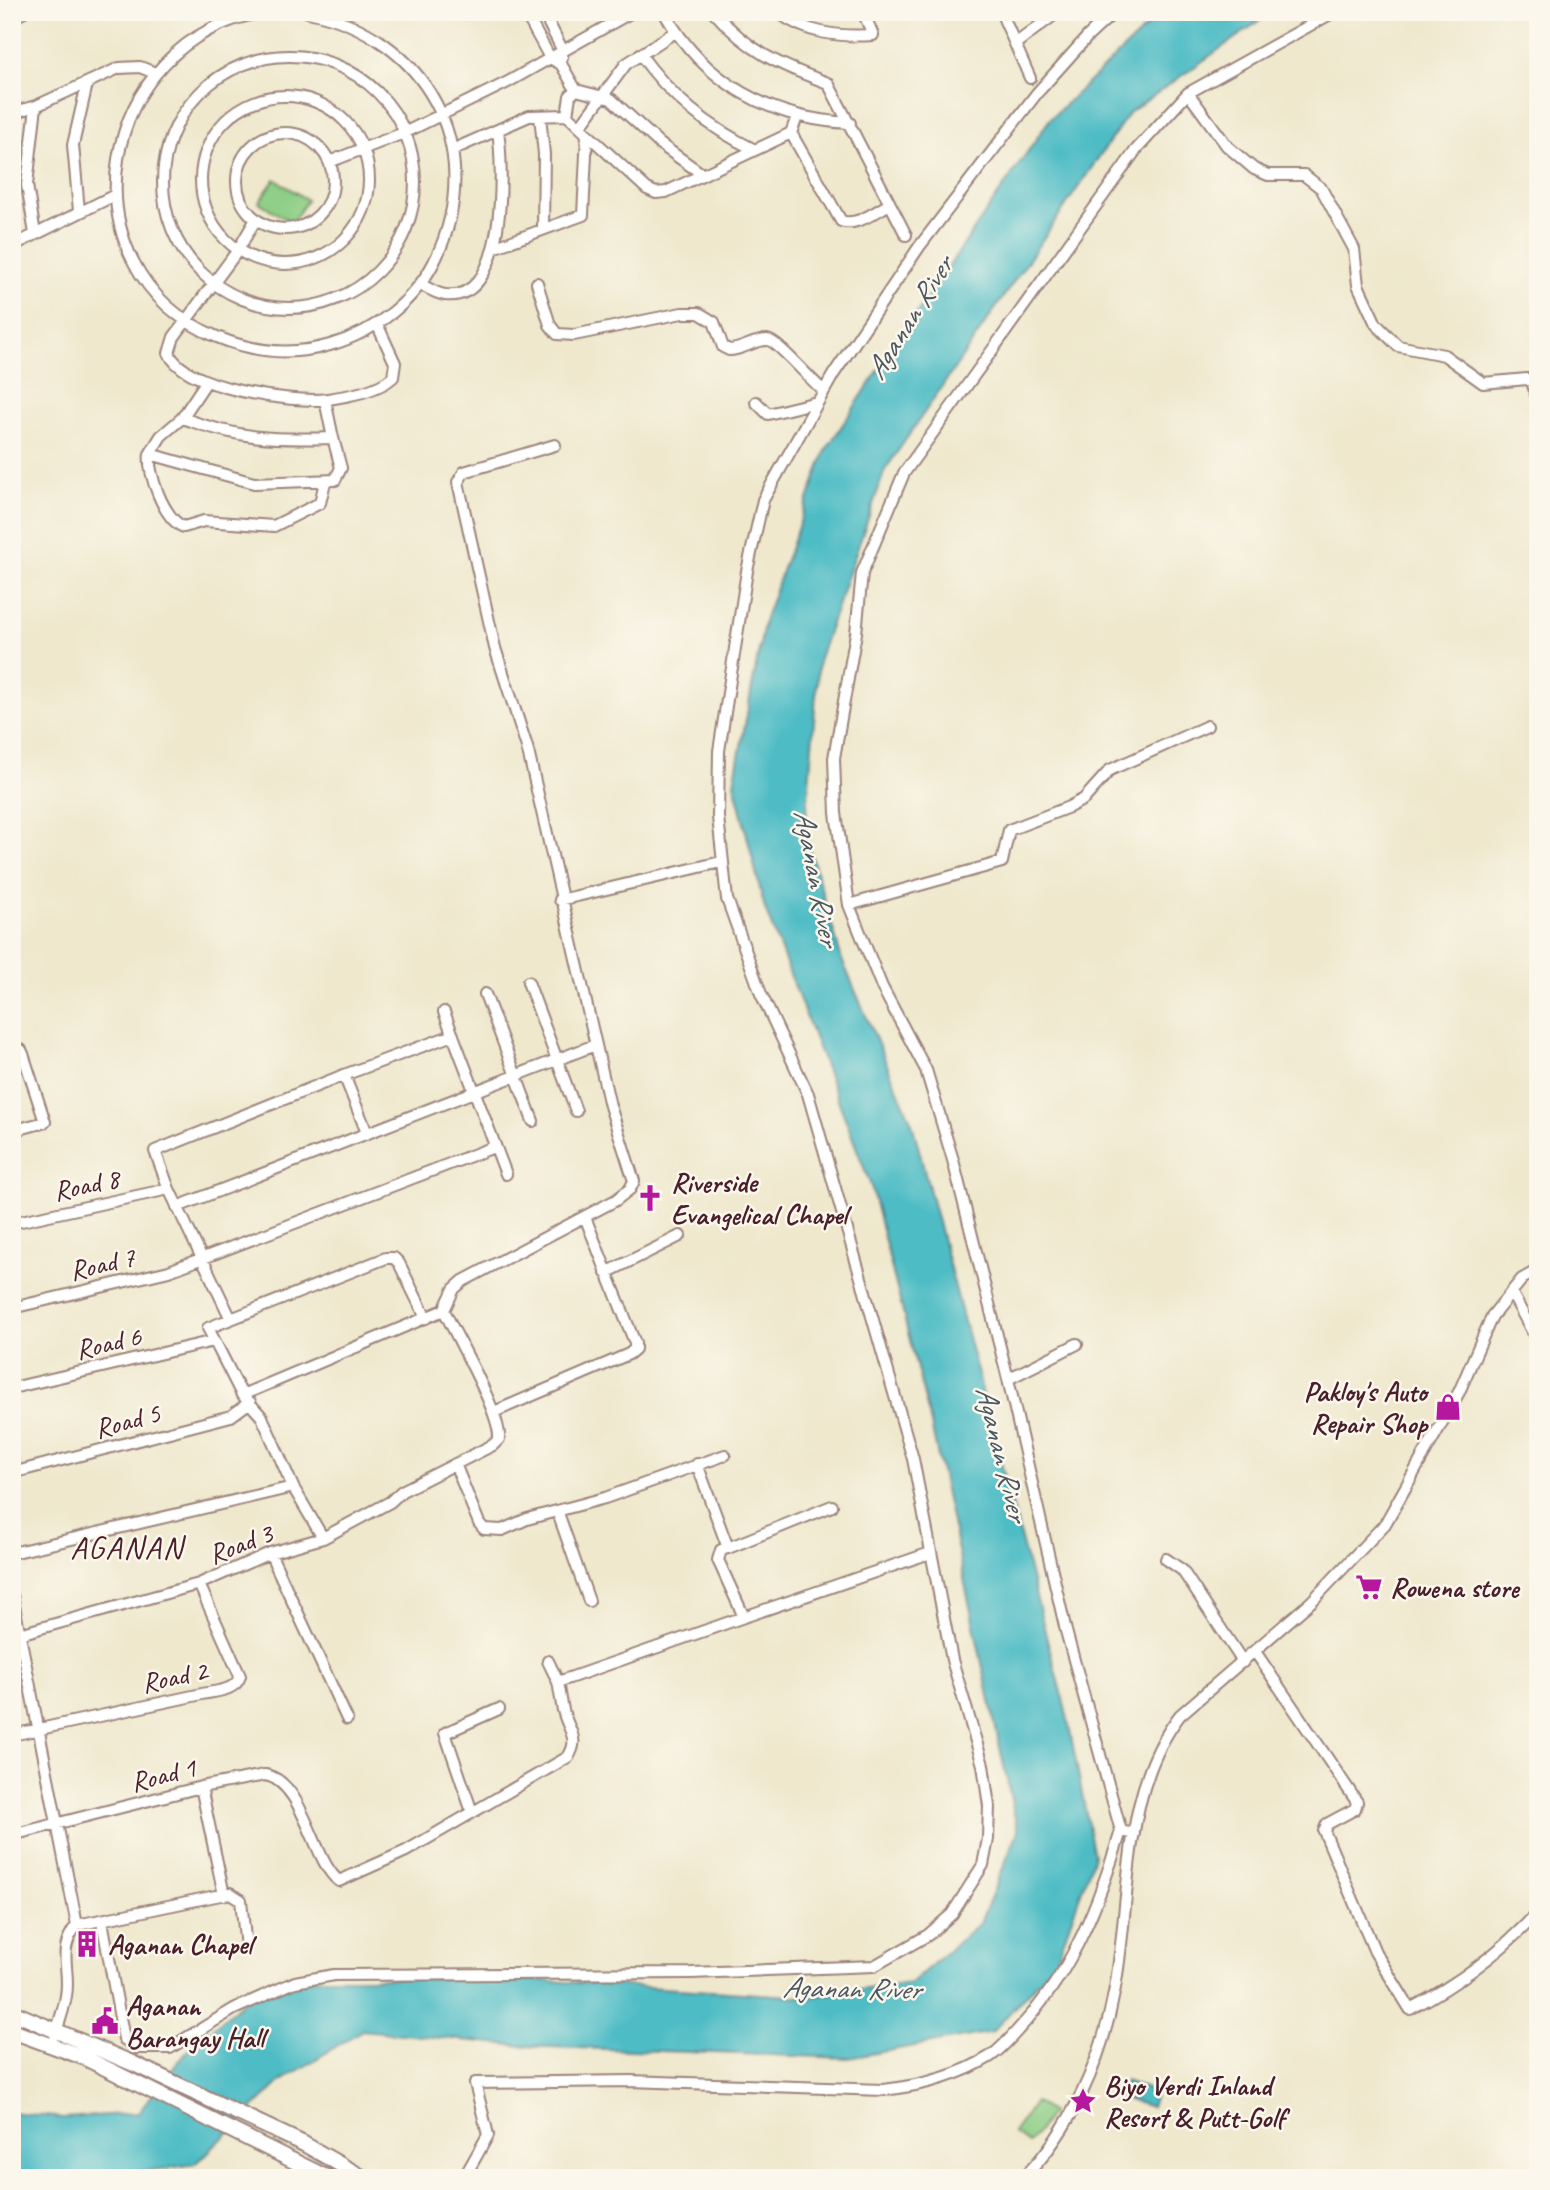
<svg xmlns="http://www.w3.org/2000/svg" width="1550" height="2190" font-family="Caveat,sans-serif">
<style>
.green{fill:#8cce85;stroke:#6b7658;stroke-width:2}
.water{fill:#4ebcc5;stroke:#4c6e78;stroke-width:2}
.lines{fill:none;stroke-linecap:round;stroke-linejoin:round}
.stream{stroke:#4ebcc5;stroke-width:3.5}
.minor-casing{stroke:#9c847c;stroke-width:14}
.major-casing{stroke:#9c847c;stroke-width:18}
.minor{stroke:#fff;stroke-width:10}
.major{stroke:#fff;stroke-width:14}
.labels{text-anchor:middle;stroke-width:5;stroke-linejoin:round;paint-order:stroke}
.poi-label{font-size:28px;font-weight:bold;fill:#4a1f2b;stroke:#fbf7ec;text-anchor:start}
.street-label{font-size:28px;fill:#4a1f2b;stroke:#fbf7ec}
.water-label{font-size:30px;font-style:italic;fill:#4b5661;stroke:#fbf7ec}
.quarter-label{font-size:32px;letter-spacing:2px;fill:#4a1f2b;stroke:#fbf7ec}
</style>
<rect width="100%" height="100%" fill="#fbf7ec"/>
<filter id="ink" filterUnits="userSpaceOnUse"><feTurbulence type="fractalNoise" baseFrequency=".0143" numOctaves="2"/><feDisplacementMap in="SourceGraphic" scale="14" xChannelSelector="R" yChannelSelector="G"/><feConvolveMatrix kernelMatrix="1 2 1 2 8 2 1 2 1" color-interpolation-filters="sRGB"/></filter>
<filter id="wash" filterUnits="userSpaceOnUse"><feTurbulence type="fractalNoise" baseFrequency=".00686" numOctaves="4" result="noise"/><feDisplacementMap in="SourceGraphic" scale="28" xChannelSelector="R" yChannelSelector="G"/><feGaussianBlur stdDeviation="1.57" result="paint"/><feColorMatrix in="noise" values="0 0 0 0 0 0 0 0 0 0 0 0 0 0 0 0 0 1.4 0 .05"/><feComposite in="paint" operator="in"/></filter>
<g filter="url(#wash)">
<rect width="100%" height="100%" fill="#efe8cd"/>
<path class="green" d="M 275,179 L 307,200 L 292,223 L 259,202 Z
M 1035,2102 L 1052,2113 L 1029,2143 L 1013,2133 Z"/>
<path class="water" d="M 1166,12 L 1272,12 L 1129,113 L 885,470 L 819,658 L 805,834 L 842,960 L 912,1123 L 1067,1715 L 1094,1856 L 1056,1962 L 992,2032 L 848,2058 L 523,2046 L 362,2030 L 280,2082 L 196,2164 L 95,2178 L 12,2176 L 12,2112 L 63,2118 L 138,2113 L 186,2052 L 247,1998 L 299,1978 L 501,1978 L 808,1997 L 911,1983 L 980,1923 L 1018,1832 L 931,1424 L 871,1186 L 765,909 L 734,783 L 765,618 L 826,450 L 899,339 L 1050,119 L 1155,19 Z
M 1125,2081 L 1156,2092 L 1151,2107 L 1119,2097 Z"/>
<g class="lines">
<path class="stream" d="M 167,2166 L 170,2178"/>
</g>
</g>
<g filter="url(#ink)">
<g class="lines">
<defs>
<path id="minor" d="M 265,12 C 97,38 57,270 217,337 C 253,352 292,356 330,345 C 375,332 417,300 437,256 C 487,147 425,35 308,12
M 525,12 L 550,58 L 561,64 L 576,90
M 543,12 L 563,51 L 562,57
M 664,12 C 704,83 770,119 850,123
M 714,12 C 749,52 779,65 828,83 L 906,235
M 778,12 C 806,34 839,37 873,35 L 863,12
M 1001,12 L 1030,78
M 1529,12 L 1538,19
M 1015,44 L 1058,12
M 640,54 C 671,97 706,126 755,150
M163 182a126 126 0 1 1 252 0a126 126 0 1 1-252 0Z
M 1188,93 L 1227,146 L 1254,169 L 1268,175 L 1304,175 L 1321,188 L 1354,249 L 1358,285 L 1376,324 L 1398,346 L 1444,355 L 1483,383 L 1527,379 L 1532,382 L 1538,400
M201 180a84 84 0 1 1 168 0a84 84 0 1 1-168 0Z
M 12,113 L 36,106 L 119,68 L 140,67 L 155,73
M 567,115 L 570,96 L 576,90 L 611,99 L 660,144 L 702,174
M 540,116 L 544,154 L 543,229
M 797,117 L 791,133 L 841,221 C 857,227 876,211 890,204
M 581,125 L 626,64 L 675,32
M237 181a48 48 0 1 1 96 0a48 48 0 1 1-96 0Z
M 587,134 L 647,189 L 656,193 L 666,192 L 791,133
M 452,150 L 529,116 L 567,115 L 587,134 L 583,215 L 493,248
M 329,162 L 406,132 L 508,82 L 632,12
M 79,211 L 73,145 L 87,84
M 256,219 L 238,250 L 174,337 L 169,353 C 183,388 293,404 328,399 C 348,396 378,391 393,377 L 395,363 L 377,324
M 35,234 L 27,185 L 36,106
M 12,246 L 115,195
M 537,283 L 550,325 L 557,334 L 574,335 L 682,313 L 699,313 L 714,322 L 723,347 L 729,350 C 742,350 754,340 767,340 C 777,340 811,381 824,391
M 420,284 C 428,288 436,294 445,295 C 508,303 503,167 498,130
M 206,382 L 182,418 C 240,439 273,440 333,438 L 325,400
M 756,402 L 768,414 L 817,402
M 182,418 L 161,436 L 150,454 L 254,483 L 335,480 L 341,468 L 333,438
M 150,454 C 147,473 165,521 184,527 L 204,521 L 274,526 L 320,503 L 325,482
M 560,900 L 721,862
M 849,905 L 1002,862 L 1009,830 L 1069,807 L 1084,799 L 1110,770 L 1207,726
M 528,982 L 576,1111
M 485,994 L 533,1121
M 444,1012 L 506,1174
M 12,1051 L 21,1050 L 23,1054 L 45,1122 L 12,1131
M 344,1075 L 367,1133
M 177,1207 L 595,1045
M 12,1223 L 169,1189
M 606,1273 L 680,1236
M 1511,1292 L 1538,1342
M 12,1308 L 169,1271 L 494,1147
M 230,1317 L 169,1189 L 155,1151 L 344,1075 L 453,1035
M 426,1318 L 399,1263 L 394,1258 L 386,1258 L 208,1328 L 242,1395 L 444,1310
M 1008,1379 L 1077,1344
M 12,1388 L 214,1341
M 245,1398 L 262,1417 L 293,1487 L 323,1538
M 494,1412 L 629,1354 L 635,1349 L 635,1343 L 585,1217
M 455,1464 L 479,1523 L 484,1529 L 502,1530 L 527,1519 L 605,1498 L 725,1455
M 12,1473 L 231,1416 L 250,1402
M 558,1513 L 589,1601
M 728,1548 L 832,1506
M 12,1553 L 293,1487
M 270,1553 L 347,1719
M 1166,1559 L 1182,1570 L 1243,1662
M 12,1595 L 77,1925
M 744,1617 L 930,1553
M 12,1636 L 199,1584 L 270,1553 L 323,1538 L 390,1502 L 402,1491 L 493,1445 L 499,1439 C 501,1413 457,1339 444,1310 L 454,1289 L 463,1281 L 616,1200 L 630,1189 L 634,1181 L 610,1106 L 527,747 L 495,648 L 458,482 L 464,472 L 555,445
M 1256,1653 L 1357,1802 L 1355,1809 L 1327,1824 L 1324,1831 L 1375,1952 L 1410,2009 C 1458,1984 1501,1952 1538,1912
M 548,1661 L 558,1682
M 12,1735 L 202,1694 C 216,1691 236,1691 240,1676 L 199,1584
M 201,1787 L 224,1895
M 472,1812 L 445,1733 L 499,1709
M 1134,1834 L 1121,1831 L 1066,1631 L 1008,1379 L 953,1160 L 926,1070 L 882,987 L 849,905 L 836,813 L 834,758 L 856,633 L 862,573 L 904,473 L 1136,150 L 1188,93 L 1334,12
M 12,1835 L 201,1787 L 265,1775 C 304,1781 313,1862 339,1881 L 406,1851 L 568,1757 C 581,1738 567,1729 563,1710 C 561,1701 560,1692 558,1682 L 744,1617 L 718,1560 L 721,1550 L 728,1548 L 697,1464
M 102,1921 L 124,2039 L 137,2048 L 170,2048 L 234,2009 L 295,1982 L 334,1975 L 691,1973 L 874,1966 L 928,1935 L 952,1914 L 983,1865 L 988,1839 L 989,1806 L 983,1765 L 952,1660 L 913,1459 L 808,1094 L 761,994 L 727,899 L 718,817 L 719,751 L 747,571 L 763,500 L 833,375 L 919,247 L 1037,93 L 1088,36 L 1114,12
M 55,2035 C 59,2023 64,2009 66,1996 C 71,1968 56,1951 77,1925 L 230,1893 L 241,1900 L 246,1948
M 464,2178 L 488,2135 L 475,2083 L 630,2081 L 883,2090 C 920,2086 959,2076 991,2056 C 1004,2047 1014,2034 1025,2022 C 1075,1966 1099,1902 1121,1831
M 1023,2178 C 1071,2131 1102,2059 1114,1993 C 1132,1901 1120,1793 1180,1715 L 1312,1601 L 1385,1524 L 1459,1392 L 1492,1316 L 1522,1279 L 1538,1270"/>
<path id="major" d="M 12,16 L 20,12
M 12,2012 L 134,2064 L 304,2144 L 364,2178
M 12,2031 L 83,2057 L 328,2178"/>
</defs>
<use href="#minor" class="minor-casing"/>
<use href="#major" class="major-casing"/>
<use href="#minor" class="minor"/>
<use href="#major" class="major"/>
</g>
</g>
<defs>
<symbol id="church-bare" viewBox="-9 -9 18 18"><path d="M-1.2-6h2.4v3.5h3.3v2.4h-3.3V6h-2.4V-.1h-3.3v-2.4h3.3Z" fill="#b5179e" stroke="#fbf7ec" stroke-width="2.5" paint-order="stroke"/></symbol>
<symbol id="shop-bare" viewBox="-9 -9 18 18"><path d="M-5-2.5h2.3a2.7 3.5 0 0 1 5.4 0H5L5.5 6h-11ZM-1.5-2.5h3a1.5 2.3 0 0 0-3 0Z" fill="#b5179e" stroke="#fbf7ec" stroke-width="2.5" paint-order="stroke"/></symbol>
<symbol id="supermarket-bare" viewBox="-9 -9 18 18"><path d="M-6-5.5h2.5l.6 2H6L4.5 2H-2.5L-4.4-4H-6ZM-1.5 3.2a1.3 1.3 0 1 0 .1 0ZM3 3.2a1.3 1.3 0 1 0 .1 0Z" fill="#b5179e" stroke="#fbf7ec" stroke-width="2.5" paint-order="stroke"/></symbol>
<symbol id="building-bare" viewBox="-9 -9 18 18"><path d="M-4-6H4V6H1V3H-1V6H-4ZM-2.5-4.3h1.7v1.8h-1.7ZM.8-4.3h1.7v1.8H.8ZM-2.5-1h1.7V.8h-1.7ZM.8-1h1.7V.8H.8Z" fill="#b5179e" stroke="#fbf7ec" stroke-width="2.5" paint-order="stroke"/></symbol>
<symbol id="civic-bare" viewBox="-9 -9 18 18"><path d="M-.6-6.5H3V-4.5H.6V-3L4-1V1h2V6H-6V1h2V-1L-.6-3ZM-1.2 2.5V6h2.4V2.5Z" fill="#b5179e" stroke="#fbf7ec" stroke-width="2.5" paint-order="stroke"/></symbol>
<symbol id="sight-bare" viewBox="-9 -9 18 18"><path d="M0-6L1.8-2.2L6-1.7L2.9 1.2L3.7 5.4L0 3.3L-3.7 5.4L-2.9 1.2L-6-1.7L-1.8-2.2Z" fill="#b5179e" stroke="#fbf7ec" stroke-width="2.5" paint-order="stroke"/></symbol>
</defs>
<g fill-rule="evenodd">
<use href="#church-bare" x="631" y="1179" width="38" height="38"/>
<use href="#shop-bare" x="1429" y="1388" width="38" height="38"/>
<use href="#supermarket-bare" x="1350" y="1568" width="38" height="38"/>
<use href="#building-bare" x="68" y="1925" width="38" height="38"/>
<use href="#civic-bare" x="86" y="2002" width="38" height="38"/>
<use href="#sight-bare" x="1064" y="2082" width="38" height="38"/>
</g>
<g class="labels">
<g class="poi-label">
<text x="671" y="1192">Riverside<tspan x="671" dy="32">Evangelical Chapel</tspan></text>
<text x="1427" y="1401" text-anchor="end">Pakloy's Auto<tspan x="1427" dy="32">Repair Shop</tspan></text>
<text x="1390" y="1597">Rowena store</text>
<text x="108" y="1954">Aganan Chapel</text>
<text x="126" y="2015">Aganan<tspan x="126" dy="32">Barangay Hall</tspan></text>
<text x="1104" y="2095">Biyo Verdi Inland<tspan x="1104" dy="32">Resort &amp; Putt-Golf</tspan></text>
</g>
<g class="street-label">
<text transform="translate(86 1184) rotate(-12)" y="10">Road 8</text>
<text transform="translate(102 1263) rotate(-13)" y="10">Road 7</text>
<text transform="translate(108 1342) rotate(-13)" y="10">Road 6</text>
<text transform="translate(127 1420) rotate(-15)" y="10">Road 5</text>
<text transform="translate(240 1543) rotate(-21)" y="10">Road 3</text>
<text transform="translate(174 1676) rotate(-12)" y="10">Road 2</text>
<text transform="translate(163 1774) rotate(-14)" y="10">Road 1</text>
</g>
<g class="water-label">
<text transform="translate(909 318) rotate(-58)" y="10">Aganan River</text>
<text transform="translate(817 877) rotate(79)" y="10">Aganan River</text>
<text transform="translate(1002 1453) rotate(76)" y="10">Aganan River</text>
<text transform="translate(851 1988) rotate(1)" y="10">Aganan River</text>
</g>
<g class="quarter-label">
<text x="127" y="1558">AGANAN</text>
</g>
</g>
<rect width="1550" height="2190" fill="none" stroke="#fbf7ec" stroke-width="42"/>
</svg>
